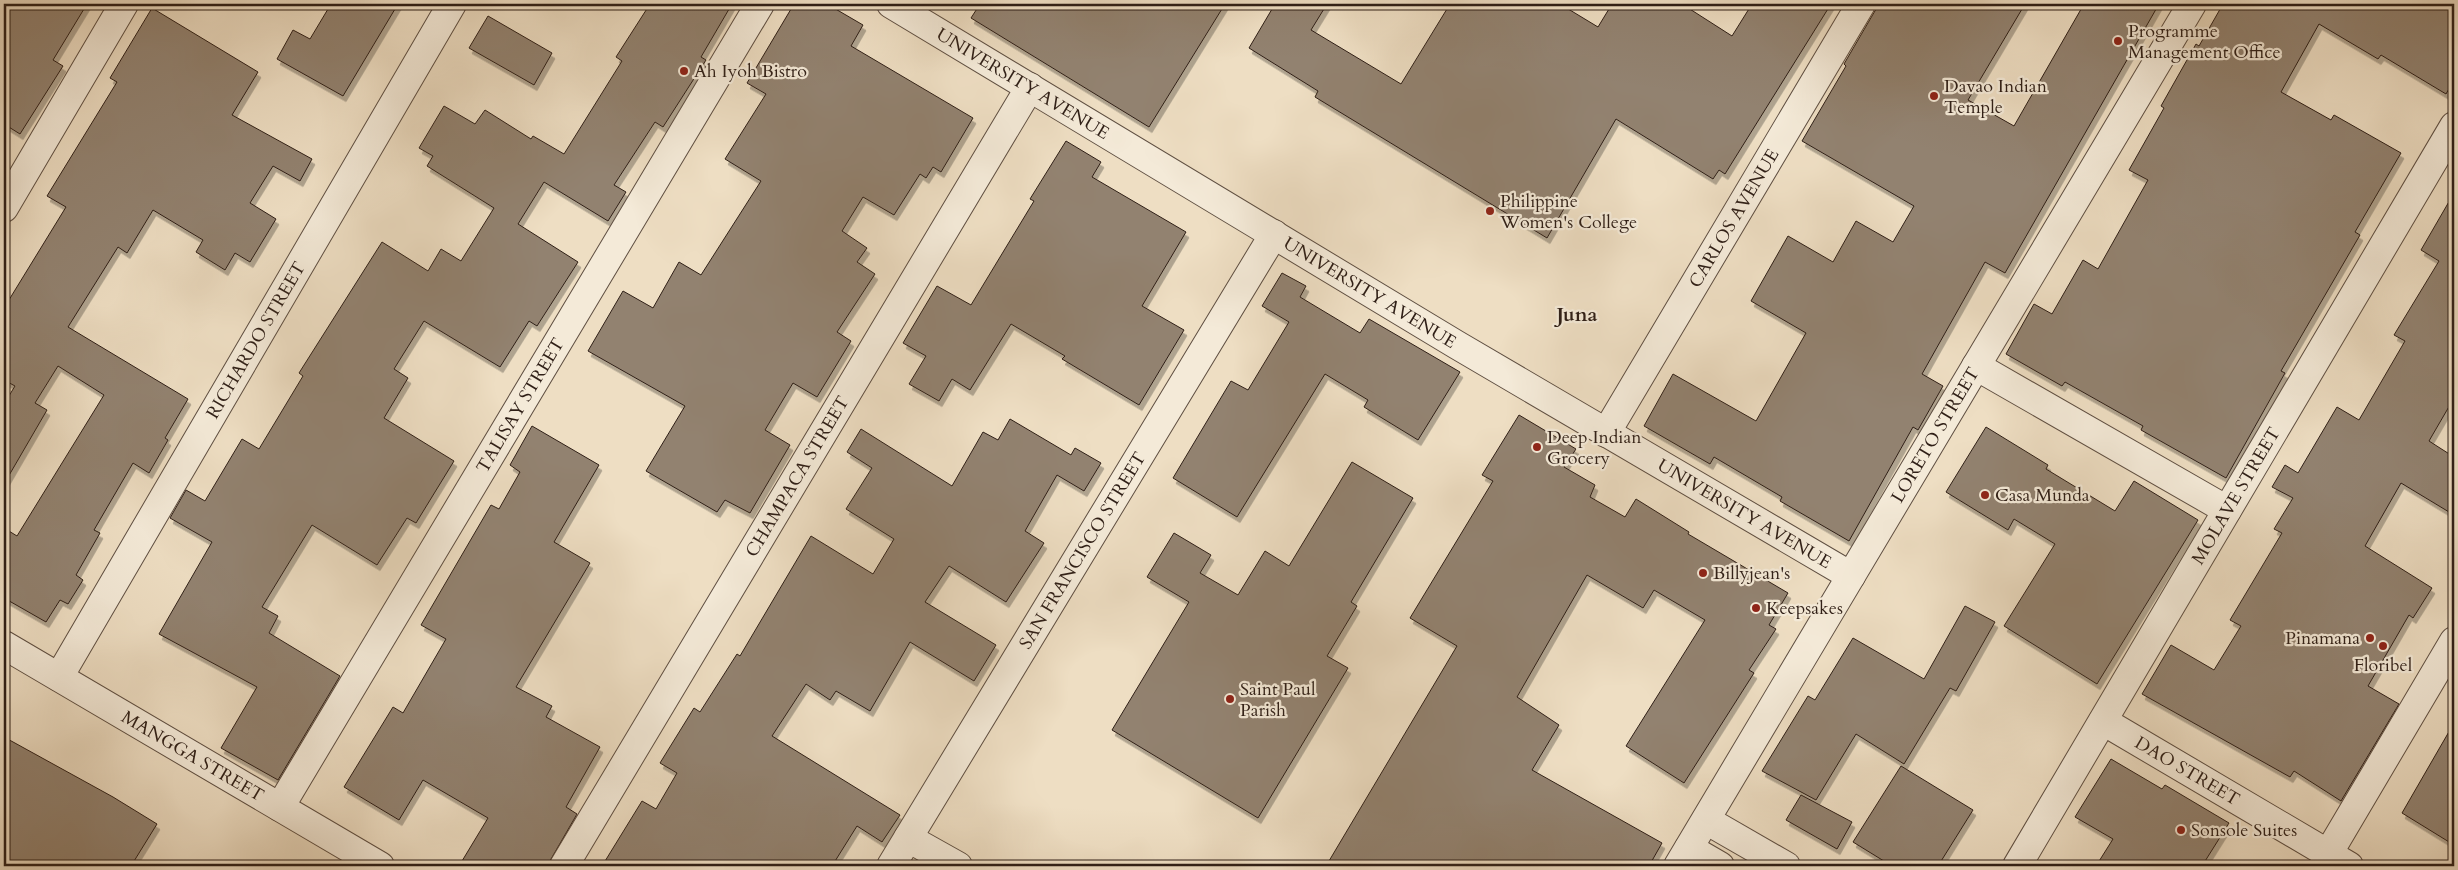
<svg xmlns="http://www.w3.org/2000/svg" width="2458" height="870" font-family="Cardo,serif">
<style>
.building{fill:#928270;stroke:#2f1f17;filter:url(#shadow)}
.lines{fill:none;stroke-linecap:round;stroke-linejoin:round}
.minor-casing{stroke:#5f4f42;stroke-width:30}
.minor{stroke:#f4ead8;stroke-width:28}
.poi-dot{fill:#8f2418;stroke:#f4ead8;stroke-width:2}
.labels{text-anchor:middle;stroke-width:4.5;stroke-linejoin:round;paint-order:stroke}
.poi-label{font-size:18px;fill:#2f1f17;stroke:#f4ead8;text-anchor:start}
.street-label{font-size:18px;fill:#2f1f17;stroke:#f4ead8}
.quarter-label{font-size:20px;font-weight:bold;fill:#2f1f17;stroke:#f4ead8}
</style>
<defs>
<filter id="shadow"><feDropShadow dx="3" dy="5.5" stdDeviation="0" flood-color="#0004"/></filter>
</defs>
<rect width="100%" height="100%" fill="#eedec3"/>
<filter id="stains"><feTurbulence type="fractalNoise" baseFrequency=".004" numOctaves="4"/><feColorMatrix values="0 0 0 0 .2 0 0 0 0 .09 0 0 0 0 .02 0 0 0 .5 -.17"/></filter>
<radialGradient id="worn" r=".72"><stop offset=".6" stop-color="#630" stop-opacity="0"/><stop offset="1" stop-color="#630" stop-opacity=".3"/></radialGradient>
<path class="building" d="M 4,4 L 87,4 L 53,60 L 63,66 L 20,134 L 4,124 Z
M 331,4 L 398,4 L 343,96 L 277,59 L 293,30 L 310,39 Z
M 650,4 L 732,4 L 701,57 L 706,60 L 663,127 L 655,122 L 614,185 L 626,192 L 608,221 L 544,182 L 518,224 L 578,262 L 537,326 L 529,321 L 500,367 L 424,321 L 394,369 L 408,378 L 384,418 L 454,461 L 416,523 L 407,518 L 377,565 L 312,525 L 262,607 L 278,616 L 269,633 L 340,676 L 278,780 L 221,748 L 257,687 L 159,634 L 212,542 L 170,518 L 186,490 L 205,501 L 242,439 L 259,449 L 303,376 L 299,373 L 382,242 L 428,271 L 441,249 L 461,261 L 494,208 L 427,166 L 433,156 L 419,148 L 444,106 L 475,124 L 485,110 L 531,139 L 533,136 L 564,154 L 622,61 L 616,57 Z
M 794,4 L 827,4 L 863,25 L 851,46 L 973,118 L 941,172 L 933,167 L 926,178 L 920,174 L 894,215 L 863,197 L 842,231 L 867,248 L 857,262 L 875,274 L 837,332 L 851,341 L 817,397 L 793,383 L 765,430 L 790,445 L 750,513 L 725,500 L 717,512 L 646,471 L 685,406 L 588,351 L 623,291 L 653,308 L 679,262 L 701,275 L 761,181 L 725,159 L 766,94 L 747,83 Z
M 980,4 L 1225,4 L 1149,127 L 971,18 Z
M 1275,4 L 1327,4 L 1311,30 L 1401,84 L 1450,4 L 1560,4 L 1598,27 L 1612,4 L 1682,4 L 1732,36 L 1752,4 L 1831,4 L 1725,174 L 1719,170 L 1713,179 L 1616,119 L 1547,238 L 1315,97 L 1318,91 L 1249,48 Z
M 1879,4 L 2025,4 L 1968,100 L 2014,126 L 2084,4 L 2159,4 L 2005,273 L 1985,262 L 1922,374 L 1943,386 L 1918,430 L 1913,427 L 1849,541 L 1780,501 L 1782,497 L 1714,457 L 1710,464 L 1644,426 L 1673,374 L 1756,421 L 1806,333 L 1751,301 L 1788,236 L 1833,262 L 1856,221 L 1893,242 L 1914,206 L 1802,141 L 1846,66 L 1844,64 Z
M 2223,4 L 2454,4 L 2454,80 L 2446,94 L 2381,55 L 2378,59 L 2319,24 L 2281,92 L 2331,120 L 2334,115 L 2401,153 L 2355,232 L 2360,235 L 2281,371 L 2285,373 L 2226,478 L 2141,430 L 2143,426 L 2065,382 L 2062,386 L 2006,354 L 2034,304 L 2052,314 L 2083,260 L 2098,269 L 2148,180 L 2129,170 L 2164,108 L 2161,106 L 2196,44 L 2199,46 Z
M 152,8 L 258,72 L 232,115 L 312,159 L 300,181 L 273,166 L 250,203 L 276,219 L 250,262 L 235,253 L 225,270 L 196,252 L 203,240 L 153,210 L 127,253 L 118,247 L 68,327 L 188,399 L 165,438 L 168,440 L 149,473 L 133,463 L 94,530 L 100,533 L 76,575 L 83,580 L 68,604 L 60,600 L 46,622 L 4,598 L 4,528 L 17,536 L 104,395 L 58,366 L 35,403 L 47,410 L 4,484 L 4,404 L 15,386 L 4,380 L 4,308 L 66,207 L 47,196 L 117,82 L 110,78 Z
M 488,16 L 552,53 L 534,85 L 469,48 Z
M 1066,141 L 1101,162 L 1092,177 L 1186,232 L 1142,306 L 1184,330 L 1139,405 L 1062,359 L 1065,356 L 1011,324 L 970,390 L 952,379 L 939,401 L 909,384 L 926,356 L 903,343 L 937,286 L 971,305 L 1034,201 L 1030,199 Z
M 2454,193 L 2454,398 L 2429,441 L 2454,457 L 2454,515 L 2401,483 L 2365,546 L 2432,588 L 2413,618 L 2409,615 L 2368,686 L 2399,704 L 2341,801 L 2294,771 L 2290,777 L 2142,694 L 2171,645 L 2214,670 L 2241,626 L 2230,620 L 2282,533 L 2274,529 L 2293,498 L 2272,487 L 2285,465 L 2298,473 L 2337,407 L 2359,420 L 2405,341 L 2394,335 L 2439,261 L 2421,250 Z
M 1282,273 L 1306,286 L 1300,297 L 1360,333 L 1369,319 L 1460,372 L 1418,440 L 1364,407 L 1368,400 L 1325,374 L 1237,517 L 1173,478 L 1231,381 L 1248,390 L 1289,322 L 1262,306 Z
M 1519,415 L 1576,449 L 1564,467 L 1595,485 L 1590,497 L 1625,517 L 1636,499 L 1689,532 L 1688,534 L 1788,593 L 1769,625 L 1776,629 L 1749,670 L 1754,673 L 1684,783 L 1626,746 L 1705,620 L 1654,590 L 1643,608 L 1587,575 L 1517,697 L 1559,725 L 1532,770 L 1662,843 L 1649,866 L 1326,866 L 1457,646 L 1410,618 L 1493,481 L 1482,475 Z
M 1010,419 L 1071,455 L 1075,448 L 1101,463 L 1084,491 L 1057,475 L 1025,531 L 1044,543 L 1006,602 L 949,566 L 925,602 L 996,645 L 974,681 L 910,642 L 870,711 L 836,691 L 830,700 L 806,684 L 772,736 L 900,815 L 882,842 L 857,826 L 832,866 L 602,866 L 642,801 L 656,809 L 677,773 L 660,763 L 694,708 L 700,712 L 737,654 L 740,656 L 811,536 L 873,574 L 894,539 L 846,509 L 872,468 L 847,452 L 861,429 L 952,486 L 983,432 L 998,440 Z
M 532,426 L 599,465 L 554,542 L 590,563 L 516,687 L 552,706 L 546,717 L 600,747 L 566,807 L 577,814 L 547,866 L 459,866 L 488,818 L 423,780 L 399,820 L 344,787 L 393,707 L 403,713 L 446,639 L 421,625 L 491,505 L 499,509 L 520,472 L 510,465 Z
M 1986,427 L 2048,465 L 2046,469 L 2115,511 L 2134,481 L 2198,520 L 2097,684 L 2004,626 L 2055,544 L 2014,519 L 2008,530 L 1946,492 Z
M 1352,462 L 1413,498 L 1351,602 L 1357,606 L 1327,656 L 1348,668 L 1258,818 L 1112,730 L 1189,602 L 1147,577 L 1174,533 L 1211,555 L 1200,573 L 1238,595 L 1265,551 L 1289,566 Z
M 1965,606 L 1995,622 L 1956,691 L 1950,688 L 1904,764 L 1856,734 L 1816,800 L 1762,771 L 1808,696 L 1815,700 L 1853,638 L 1924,679 Z
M 2454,723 L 2454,845 L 2402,813 Z
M 4,737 L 113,797 L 157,824 L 131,866 L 4,866 Z
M 2111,759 L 2162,789 L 2165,785 L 2229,823 L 2202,866 L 2096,866 L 2113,839 L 2075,817 Z
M 1901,766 L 1973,810 L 1938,866 L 1892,866 L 1853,842 Z
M 1801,795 L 1852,822 L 1837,849 L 1786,820 Z"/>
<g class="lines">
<defs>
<g id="minor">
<path id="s1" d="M 891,4 L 1457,345 L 1851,576"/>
<path d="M 4,208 L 124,4"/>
<path d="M 1976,366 L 2227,510"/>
<path id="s2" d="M 1606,433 L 1861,4"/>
<path id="s3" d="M 4,645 L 380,866"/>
<path id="s4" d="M 59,677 L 452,4"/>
<path id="s5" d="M 2103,721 L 2349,866"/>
<path id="s6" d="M 280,807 L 760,4"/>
<path d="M 1706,820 L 1786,866"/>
<path d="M 908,838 L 958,866"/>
<path d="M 1689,848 L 1720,866"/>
<path d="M 2328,854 L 2454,641"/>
<path id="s7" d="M 564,866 L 1030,87"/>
<path id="s8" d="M 891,866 L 1274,234"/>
<path id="s9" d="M 1678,866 L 2192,4"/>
<path id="s10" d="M 2017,866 L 2454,126"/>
</g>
</defs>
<use href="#minor" class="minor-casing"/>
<use href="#minor" class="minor"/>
</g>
<g class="poi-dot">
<circle cx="2118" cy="41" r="5"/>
<circle cx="684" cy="71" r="5"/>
<circle cx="1934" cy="96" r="5"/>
<circle cx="1490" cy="211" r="5"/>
<circle cx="1537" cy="447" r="5"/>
<circle cx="1985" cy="495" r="5"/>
<circle cx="1703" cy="573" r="5"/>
<circle cx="1756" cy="608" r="5"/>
<circle cx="2370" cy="638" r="5"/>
<circle cx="2383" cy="646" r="5"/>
<circle cx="1230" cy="699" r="5"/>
<circle cx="2181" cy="830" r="5"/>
</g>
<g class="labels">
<g class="poi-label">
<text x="2128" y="37">Programme<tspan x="2128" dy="21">Management Office</tspan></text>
<text x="694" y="77">Ah Iyoh Bistro</text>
<text x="1944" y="92">Davao Indian<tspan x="1944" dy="21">Temple</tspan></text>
<text x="1500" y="207">Philippine<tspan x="1500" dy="21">Women's College</tspan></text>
<text x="1547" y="443">Deep Indian<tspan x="1547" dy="21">Grocery</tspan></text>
<text x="1995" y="501">Casa Munda</text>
<text x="1713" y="579">Billyjean's</text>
<text x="1766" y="614">Keepsakes</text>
<text x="2360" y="644" text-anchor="end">Pinamana</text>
<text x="2383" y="671" text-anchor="middle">Floribel</text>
<text x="1240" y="695">Saint Paul<tspan x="1240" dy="21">Parish</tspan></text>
<text x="2191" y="836">Sonsole Suites</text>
</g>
<g class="street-label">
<text dy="6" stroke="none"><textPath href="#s1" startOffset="154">UNIVERSITY AVENUE</textPath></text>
<text dy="6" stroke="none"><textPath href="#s2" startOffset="250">CARLOS AVENUE</textPath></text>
<text dy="6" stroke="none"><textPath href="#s1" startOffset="559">UNIVERSITY AVENUE</textPath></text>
<text dy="6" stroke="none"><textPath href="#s4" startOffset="390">RICHARDO STREET</textPath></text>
<text dy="6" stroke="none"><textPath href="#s6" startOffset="468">TALISAY STREET</textPath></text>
<text dy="6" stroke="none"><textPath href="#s9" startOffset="502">LORETO STREET</textPath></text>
<text dy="6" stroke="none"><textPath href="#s7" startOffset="454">CHAMPACA STREET</textPath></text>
<text dy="6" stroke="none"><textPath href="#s10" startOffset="430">MOLAVE STREET</textPath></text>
<text dy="6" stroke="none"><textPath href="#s1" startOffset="994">UNIVERSITY AVENUE</textPath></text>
<text dy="6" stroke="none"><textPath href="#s8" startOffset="369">SAN FRANCISCO STREET</textPath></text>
<text dy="6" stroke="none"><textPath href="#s3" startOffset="219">MANGGA STREET</textPath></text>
<text dy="6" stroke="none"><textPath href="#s5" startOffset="98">DAO STREET</textPath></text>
</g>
<g class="quarter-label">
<text x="1577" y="321">Juna</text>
</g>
</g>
<rect width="2458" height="870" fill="none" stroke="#eedec3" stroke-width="20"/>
<rect x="5" y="5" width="2448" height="860" fill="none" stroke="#2f1f17" stroke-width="2.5"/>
<rect x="10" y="10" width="2438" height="850" fill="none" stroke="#2f1f17"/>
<rect width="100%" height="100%" filter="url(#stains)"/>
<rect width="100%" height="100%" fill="url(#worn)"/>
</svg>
